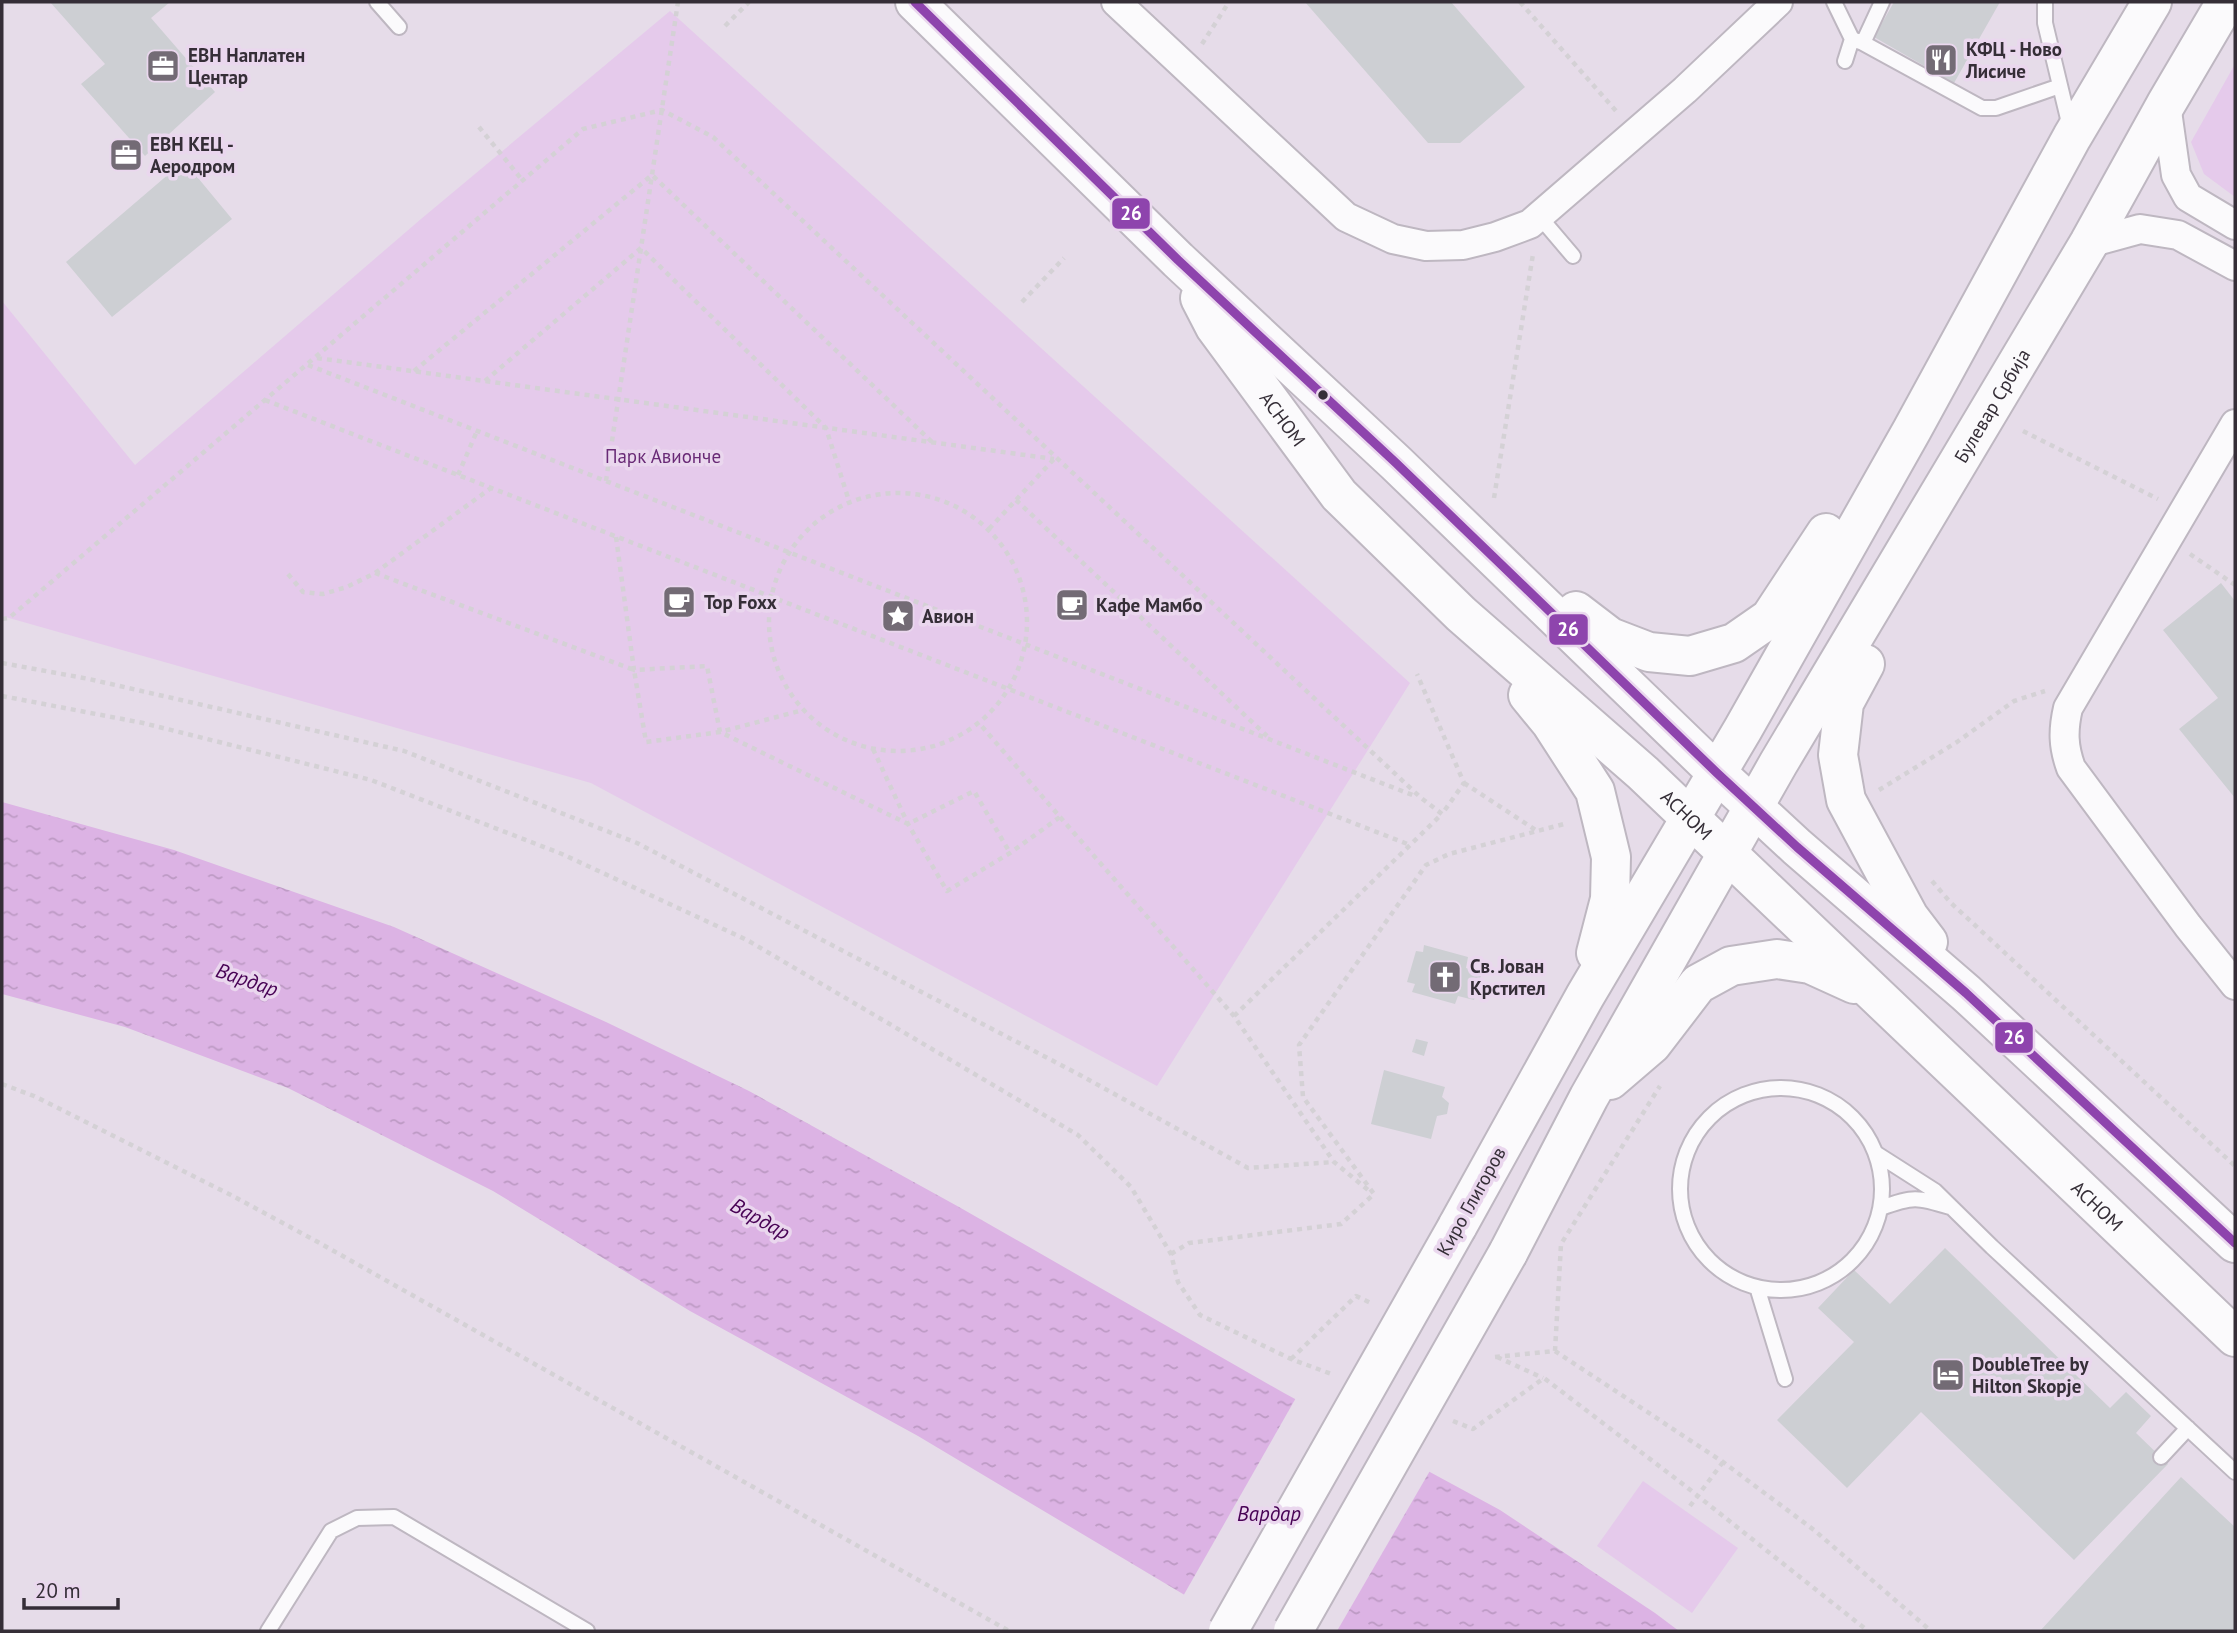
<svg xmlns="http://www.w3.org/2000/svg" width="2237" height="1633" font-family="'PT Sans',sans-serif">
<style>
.green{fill:#e5caeb}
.water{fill:url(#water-ripples)}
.pier{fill:#e6dce9}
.building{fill:#cdcfd3}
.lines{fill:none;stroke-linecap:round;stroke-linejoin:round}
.lane-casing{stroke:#beb7c1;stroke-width:18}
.street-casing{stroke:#beb7c1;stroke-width:32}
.secondary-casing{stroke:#beb7c1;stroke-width:42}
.path{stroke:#d4d1d5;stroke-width:4.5;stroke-dasharray:5 5;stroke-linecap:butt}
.lane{stroke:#fbfafc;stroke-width:14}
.street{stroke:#fbfafc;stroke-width:28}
.secondary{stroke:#fbfafc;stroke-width:38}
.secondary-bridge-casing{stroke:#beb7c1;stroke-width:42;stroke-linecap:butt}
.secondary-bridge{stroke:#fbfafc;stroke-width:38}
.bus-1-casing{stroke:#ead7ee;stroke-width:14}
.bus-1{stroke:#8e44ad;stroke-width:9}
.bus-dot{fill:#352e37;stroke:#ead7ee;stroke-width:2.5}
.labels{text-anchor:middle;stroke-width:7;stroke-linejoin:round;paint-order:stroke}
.poi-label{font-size:19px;font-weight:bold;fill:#352e37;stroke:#ead7ee;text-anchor:start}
.street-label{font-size:19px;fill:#352e37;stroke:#ead7ee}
.park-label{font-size:19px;fill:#692a76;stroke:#ead7ee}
.water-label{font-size:21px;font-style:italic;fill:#480355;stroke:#ead7ee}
.line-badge{stroke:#ead7ee;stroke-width:2.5}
.badge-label{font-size:19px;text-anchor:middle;font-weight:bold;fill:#fff}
</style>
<defs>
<pattern id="water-ripples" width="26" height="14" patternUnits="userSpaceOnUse" patternTransform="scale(1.75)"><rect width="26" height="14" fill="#dcb3e4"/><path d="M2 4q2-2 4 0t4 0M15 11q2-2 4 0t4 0" fill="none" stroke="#bd9ac4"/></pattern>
</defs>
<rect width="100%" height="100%" fill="#e6dce9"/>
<path class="green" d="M 670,11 L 1410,683 L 1157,1086 L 591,783 L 2,616 L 2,301 L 135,465 L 421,219 Z
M 2235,64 L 2235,197 L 2204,174 L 2191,142 Z
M 1643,1481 L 1738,1548 L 1692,1613 L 1597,1546 Z"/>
<path class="water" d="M 2,802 L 174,850 L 394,927 L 606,1022 L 749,1091 L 959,1207 L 1284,1393 L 1500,1510 L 1655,1613 L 1679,1631 L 1245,1631 L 918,1436 L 690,1311 L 493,1191 L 288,1088 L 125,1027 L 2,994 Z"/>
<path class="pier" d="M 1297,1396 L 1431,1469 L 1337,1631 L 1238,1631 L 1182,1598 Z"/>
<path class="building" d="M 50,2 L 170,2 L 151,18 L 215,92 L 145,156 L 81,84 L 105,64 Z
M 1305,2 L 1451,2 L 1525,87 L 1460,143 L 1428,143 Z
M 1894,2 L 2000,2 L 1954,83 L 1874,37 Z
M 184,161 L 232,219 L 112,317 L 66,262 Z
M 2221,583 L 2235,601 L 2235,798 L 2179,729 L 2218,698 L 2163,630 Z
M 1424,945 L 1468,957 L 1466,968 L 1482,972 L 1474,1000 L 1458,996 L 1455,1004 L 1412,992 L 1415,984 L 1407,982 L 1416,951 L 1423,952 Z
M 1416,1039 L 1428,1042 L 1424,1056 L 1412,1052 Z
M 1384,1070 L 1445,1087 L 1442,1097 L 1449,1103 L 1447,1114 L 1437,1116 L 1431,1139 L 1371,1124 Z
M 1945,1248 L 2110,1408 L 2126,1392 L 2151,1416 L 2136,1433 L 2168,1464 L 2074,1560 L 1921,1412 L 1847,1488 L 1777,1420 L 1854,1342 L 1818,1308 L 1854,1270 L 1890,1304 Z
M 2181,1477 L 2235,1527 L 2235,1631 L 2040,1631 Z"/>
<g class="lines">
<defs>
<path id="lane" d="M 377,2 L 399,27
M 1834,2 L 1852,39 L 1863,43 L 1982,108 L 1996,108 L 2060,86
M 2045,2 L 2045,23 L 2070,127
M 1863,43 L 1882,2
M 1845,61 L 1852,39
M 1539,216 L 1573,256
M1680 1189a101 101 0 1 1 202 0a101 101 0 1 1-202 0Z
M 1877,1154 L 1935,1191 L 1992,1247 L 2235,1472
M 1881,1208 C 1913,1196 1917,1197 1950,1207
M 1757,1287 L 1785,1379
M 2161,1457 L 2188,1428
M 268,1631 L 331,1531 L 357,1518 L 394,1517 L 587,1631"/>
<path id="street" d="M 1116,2 L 1346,217 L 1393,239 L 1426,246 L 1463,245 L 1495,237 L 1530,224 L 1685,90 L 1778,2
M 2166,104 L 2176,175 L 2188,197 L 2235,225
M 2089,243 L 2140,229 L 2178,235 L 2235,266
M 2235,424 L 2068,708 C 2063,730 2063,746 2071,768 L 2188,926 L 2235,985"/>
<g id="secondary">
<path d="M 915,2 L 1178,260 L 1396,463 L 1717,773 L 1797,847 L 1966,993 L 2235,1243"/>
<path id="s1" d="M 1200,298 L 1215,327 L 1339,495 L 1461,614 L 1643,773 L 2235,1337"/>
<path d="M 1576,611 L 1610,637 L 1649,652 L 1690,656 L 1734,643 L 1770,618 L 1826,533"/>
<path d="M 1865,664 L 1844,703 L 1838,755 L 1846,800 L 1909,917 L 1928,942"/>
<path d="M 1528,695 L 1551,723 L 1595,791 L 1611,857 L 1610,899 L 1596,953"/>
<path d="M 1610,1080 L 1652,1044 L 1698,984 L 1731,966 L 1777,959 L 1810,964 L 1854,984"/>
<path d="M 1457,1227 L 1585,996 L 1743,729 L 1912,430 L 2072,137 L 2152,2"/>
<path id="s2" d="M 1508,1253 L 1589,1097 L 1778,764 L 2089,243 L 2166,104 L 2226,2"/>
</g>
</defs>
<use href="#lane" class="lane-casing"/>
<use href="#street" class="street-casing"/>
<use href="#secondary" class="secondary-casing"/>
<path class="path" d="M 1520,2 L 1616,111
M 725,26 L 749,2
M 1202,44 L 1229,2
M 479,127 L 523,181
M 1022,302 L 1064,258
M 317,358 L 1054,459
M 308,365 L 1415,796
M 414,371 L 652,175 L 932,442
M 485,381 L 641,248 L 826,428 L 849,501
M 265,400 L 1410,845
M 2023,431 L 2158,499
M 458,475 L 477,431
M 606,481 L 678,2
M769 622a129 129 0 1 1 258 0a129 129 0 1 1-258 0Z
M 1494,498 L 1533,254
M 1016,500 L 1267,736
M 989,529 L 1054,459
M 616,537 L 634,670 L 707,666 L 720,732 L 908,824 L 974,791 L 1010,853
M 2190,554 L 2235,585
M 375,573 L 634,670 L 646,742 L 720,732 L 803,710
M 288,574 L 303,592 L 323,594 L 347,587 L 375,573 L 491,488
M 2,619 L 9,618 L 583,129 L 662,110 L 713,137 L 1420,797 L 1442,814 L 1464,783 L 1417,674
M 2,663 L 89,679 L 404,751 L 637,843 L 1080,1075 L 1248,1168 L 1334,1162
M 2,696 L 143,723 L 371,780 L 562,854 L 747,940 L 1078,1135 L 1131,1187 L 1171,1254 L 1178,1282 L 1200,1315 L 1291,1359 L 1334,1375
M 873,749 L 908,824 L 947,891 L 1010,853 L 1060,817 L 979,723
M 1464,783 L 1537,831
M 1879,790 L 1957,742 L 2014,701 L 2045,691
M 1060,817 L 1234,1016 L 1334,1162 L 1368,1190
M 1932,881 L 1951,903 L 2235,1166
M 1234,1016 L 1442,814
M 2,1084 L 34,1096 L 231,1195 L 316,1241 L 1009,1631
M 1171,1254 L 1189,1243 L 1341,1224 L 1374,1194 L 1303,1097 L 1299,1045 L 1426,865 L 1449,854 L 1568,823
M 1555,1351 L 1561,1244 L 1660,1086
M 1495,1357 L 1555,1351 L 1723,1462 L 1814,1530 L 1931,1631
M 1497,1357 L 1543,1378
M 1291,1359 L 1356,1296 L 1373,1304
M 1453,1421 L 1473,1429 L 1544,1378 L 1684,1485 L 1868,1631
M 1690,1506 L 1723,1462"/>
<use href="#lane" class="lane"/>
<use href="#street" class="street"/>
<use href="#secondary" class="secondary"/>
<defs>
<path id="secondary-bridge" d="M 1228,1631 L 1457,1227
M 1293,1631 L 1508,1253"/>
</defs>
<use href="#secondary-bridge" class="secondary-bridge-casing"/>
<use href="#secondary-bridge" class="secondary-bridge"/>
<defs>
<path id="bus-1" d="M 915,2 L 1178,260 L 1396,463 L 1717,773 L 1797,847 L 1966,993 L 2235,1243"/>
</defs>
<use href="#bus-1" class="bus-1-casing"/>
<use href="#bus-1" class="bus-1"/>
</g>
<defs>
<symbol id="restaurant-square" viewBox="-11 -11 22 22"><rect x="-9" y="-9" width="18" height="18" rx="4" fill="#736b75" stroke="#ead7ee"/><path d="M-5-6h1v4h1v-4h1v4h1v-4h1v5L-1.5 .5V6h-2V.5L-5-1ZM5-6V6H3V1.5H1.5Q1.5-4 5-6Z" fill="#fff"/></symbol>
<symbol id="office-square" viewBox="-11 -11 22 22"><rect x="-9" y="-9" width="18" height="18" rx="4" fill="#736b75" stroke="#ead7ee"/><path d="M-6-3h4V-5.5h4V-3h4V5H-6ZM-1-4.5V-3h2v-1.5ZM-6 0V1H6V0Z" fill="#fff"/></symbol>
<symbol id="cafe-square" viewBox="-11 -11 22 22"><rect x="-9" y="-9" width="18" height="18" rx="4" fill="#736b75" stroke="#ead7ee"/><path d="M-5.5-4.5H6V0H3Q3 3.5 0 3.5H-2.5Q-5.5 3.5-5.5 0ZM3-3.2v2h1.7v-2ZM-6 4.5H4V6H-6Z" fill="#fff"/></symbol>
<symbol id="sight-square" viewBox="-11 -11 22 22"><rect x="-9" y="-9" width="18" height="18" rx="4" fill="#736b75" stroke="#ead7ee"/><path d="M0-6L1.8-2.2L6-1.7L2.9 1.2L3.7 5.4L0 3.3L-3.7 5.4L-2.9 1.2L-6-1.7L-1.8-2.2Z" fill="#fff"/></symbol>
<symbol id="church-square" viewBox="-11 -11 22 22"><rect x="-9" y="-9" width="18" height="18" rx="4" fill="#736b75" stroke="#ead7ee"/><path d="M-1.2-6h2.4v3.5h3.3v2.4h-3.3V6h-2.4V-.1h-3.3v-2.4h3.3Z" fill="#fff"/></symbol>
<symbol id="hotel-square" viewBox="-11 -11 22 22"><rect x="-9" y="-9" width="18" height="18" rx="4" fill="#736b75" stroke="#ead7ee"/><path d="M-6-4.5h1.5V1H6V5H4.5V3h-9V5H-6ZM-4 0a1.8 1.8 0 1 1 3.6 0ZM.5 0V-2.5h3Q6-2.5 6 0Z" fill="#fff"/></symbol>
</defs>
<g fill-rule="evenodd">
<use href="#restaurant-square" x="1922" y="41" width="38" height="38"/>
<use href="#office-square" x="144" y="47" width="38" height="38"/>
<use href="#office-square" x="107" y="136" width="38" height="38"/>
<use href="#cafe-square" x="660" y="583" width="38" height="38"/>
<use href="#cafe-square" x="1053" y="586" width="38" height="38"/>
<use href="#sight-square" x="879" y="597" width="38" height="38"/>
<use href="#church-square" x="1426" y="958" width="38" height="38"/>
<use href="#hotel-square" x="1929" y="1356" width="38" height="38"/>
</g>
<circle class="bus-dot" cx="1323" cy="395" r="6"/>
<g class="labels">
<g class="poi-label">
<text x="1966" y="56">КФЦ - Ново<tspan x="1966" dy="22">Лисиче</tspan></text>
<text x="188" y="62">ЕВН Наплатен<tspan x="188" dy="22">Центар</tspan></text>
<text x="150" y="151">ЕВН КЕЦ -<tspan x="150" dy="22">Аеродром</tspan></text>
<text x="704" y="609">Top Foxx</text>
<text x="1096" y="612">Кафе Мамбо</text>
<text x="922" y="623">Авион</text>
<text x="1470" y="973">Св. Јован<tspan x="1470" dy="22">Крстител</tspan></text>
<text x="1972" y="1371">DoubleTree by<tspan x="1972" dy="22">Hilton Skopje</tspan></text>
</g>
<g class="street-label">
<text dy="7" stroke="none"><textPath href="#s2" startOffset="976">Булевар Србија</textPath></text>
<text dy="7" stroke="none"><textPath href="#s1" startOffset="147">АСНОМ</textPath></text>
<text dy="7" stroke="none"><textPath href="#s1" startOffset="714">АСНОМ</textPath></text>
<text transform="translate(1471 1201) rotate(-61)" y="7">Киро Глигоров</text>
<text dy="7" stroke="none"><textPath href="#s1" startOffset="1281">АСНОМ</textPath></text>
</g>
<g class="park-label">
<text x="663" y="463">Парк Авионче</text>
</g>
<g class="water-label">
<text transform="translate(247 980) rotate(19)" y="7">Вардар</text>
<text transform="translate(760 1219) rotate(29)" y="7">Вардар</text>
<text x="1269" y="1521">Вардар</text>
</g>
</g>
<g class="line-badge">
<rect x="1111" y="197" width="40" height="33" rx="7" fill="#8e44ad"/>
<rect x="1548" y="613" width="41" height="33" rx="7" fill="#8e44ad"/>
<rect x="1994" y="1021" width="40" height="33" rx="7" fill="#8e44ad"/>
</g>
<g class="badge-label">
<text x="1131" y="220">26</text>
<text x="1568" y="636">26</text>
<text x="2014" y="1044">26</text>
</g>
<rect width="2237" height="1633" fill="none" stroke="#352e37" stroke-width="7"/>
<path d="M24 1598v10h94v-10" fill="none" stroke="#352e37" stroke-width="3.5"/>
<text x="35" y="1598" font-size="21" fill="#352e37" stroke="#ead7ee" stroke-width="5" paint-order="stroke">20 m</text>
</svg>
